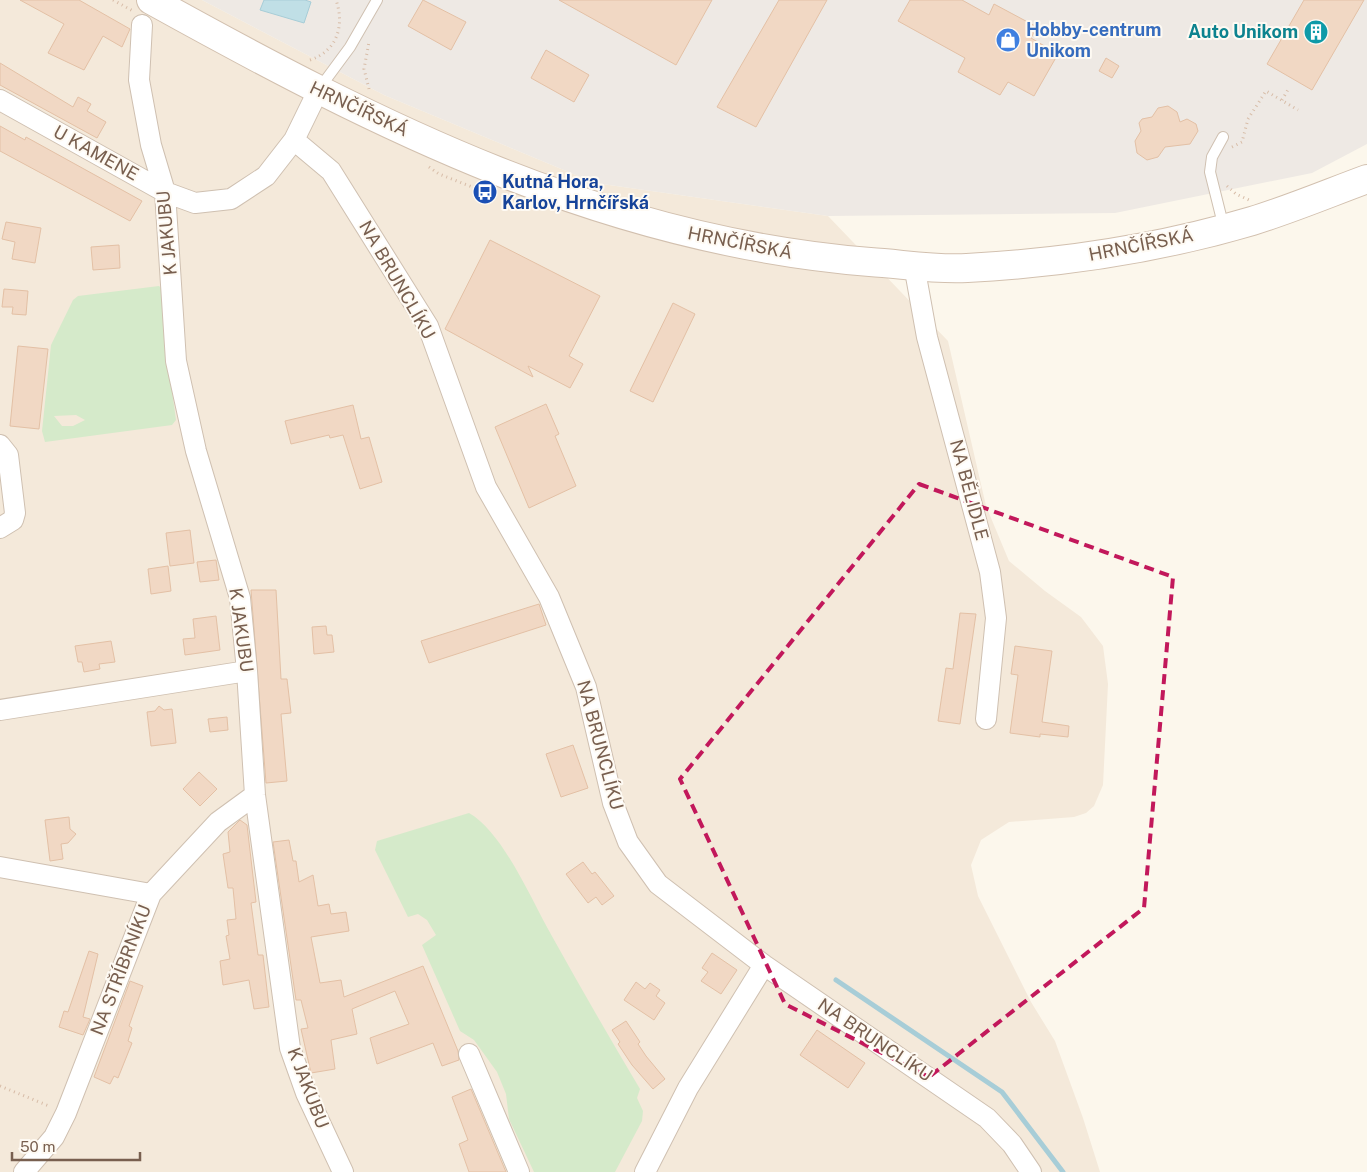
<svg xmlns="http://www.w3.org/2000/svg" width="1367" height="1172" font-family="'Public Sans',sans-serif">
<style>
.residential{fill:#f4e9da}
.industrial{fill:#eee9e4}
.green{fill:#d5eaca;fill-rule:evenodd}
.water{fill:#c0dfe6;stroke:#a7cdd7}
.lines{fill:none;stroke-linecap:round;stroke-linejoin:round}
.stream{stroke:#a7cdd7;stroke-width:5}
.building{fill:#f1d8c4;stroke:#e3c0a5}
.service-casing{stroke:#cfc0b1;stroke-width:12}
.minor-casing{stroke:#cfc0b1;stroke-width:22}
.secondary-casing{stroke:#d2c0af;stroke-width:30}
.path{stroke:#d7bca7;stroke-width:3;stroke-dasharray:1 4;stroke-linecap:butt}
.service{stroke:#fff;stroke-width:10}
.minor{stroke:#fff;stroke-width:20}
.secondary{stroke:#fff;stroke-width:28}
.marked{fill:none;stroke:#c2185b;stroke-width:4;stroke-dasharray:10 6;stroke-linejoin:round}
.labels{text-anchor:middle;stroke-width:4;stroke-linejoin:round;paint-order:stroke}
.shop-label{font-size:18px;font-weight:bold;fill:#366cbe;stroke:#fefaf3;text-anchor:start}
.culture-label{font-size:18px;font-weight:bold;fill:#0d838f;stroke:#fefaf3;text-anchor:end}
.street-label{font-size:18px;fill:#785f4f;stroke:#fefaf3}
.transit-label{font-size:18px;font-weight:bold;fill:#164399;stroke:#fefaf3;text-anchor:start}
</style>
<rect width="100%" height="100%" fill="#fcf7ec"/>
<path class="residential" d="M 0,0 L 202,0 L 384,95 L 595,183 L 828,216 L 948,341 L 986,506 L 1009,561 L 1045,591 L 1081,617 L 1103,646 L 1108,684 L 1103,785 L 1094,806 L 1086,813 L 1074,817 L 1009,822 L 981,840 L 971,865 L 978,896 L 1031,1002 L 1055,1041 L 1083,1118 L 1100,1172 L 0,1172 Z"/>
<path class="industrial" d="M 202,0 L 1367,0 L 1367,144 L 1312,173 L 1115,213 L 828,216 L 595,183 L 384,95 Z"/>
<path class="green" d="M 159,286 L 162,289 L 165,340 L 176,420 L 172,425 L 45,442 L 42,431 L 51,345 L 73,300 L 78,296 ZM 76,415 L 85,420 L 73,426 L 62,426 L 54,416 Z
M 469,813 C 504,833 532,902 553,938 C 581,988 610,1039 640,1089 L 637,1098 L 643,1111 L 642,1121 L 615,1172 L 534,1172 L 509,1119 L 506,1094 L 497,1072 L 474,1040 L 460,1031 L 422,945 L 436,935 L 427,920 L 418,914 L 408,917 L 375,850 L 377,841 Z"/>
<path class="water" d="M 264,0 L 305,0 L 311,2 L 304,23 L 260,10 Z"/>
<g class="lines">
<path class="stream" d="M 836,980 L 1002,1092 L 1063,1172"/>
</g>
<path class="building" d="M 20,0 L 79,0 L 130,29 L 122,47 L 103,36 L 84,70 L 48,53 L 64,24 Z
M 423,0 L 466,22 L 451,50 L 408,26 Z
M 559,0 L 712,0 L 676,65 Z
M 779,0 L 827,0 L 756,127 L 717,107 Z
M 910,0 L 962,0 L 989,15 L 994,4 L 1037,27 L 1031,38 L 1058,54 L 1034,96 L 1008,82 L 1000,95 L 958,72 L 965,58 L 898,21 Z
M 1304,0 L 1364,0 L 1312,90 L 1267,64 Z
M 546,50 L 589,75 L 574,102 L 531,78 Z
M 1106,58 L 1119,66 L 1112,78 L 1099,71 Z
M 0,63 L 73,107 L 78,97 L 91,104 L 87,111 L 106,122 L 97,138 L 0,85 Z
M 1168,106 L 1177,112 L 1180,122 L 1187,119 L 1196,124 L 1198,131 L 1190,144 L 1165,147 L 1158,157 L 1147,160 L 1137,153 L 1135,141 L 1141,131 L 1139,123 L 1142,119 L 1152,117 L 1158,108 Z
M 0,126 L 25,140 L 26,137 L 142,201 L 130,221 L 0,151 Z
M 6,222 L 41,228 L 35,263 L 12,259 L 15,242 L 2,239 Z
M 490,240 L 600,296 L 569,356 L 583,364 L 570,388 L 528,366 L 533,377 L 445,329 Z
M 119,245 L 120,268 L 93,270 L 91,247 Z
M 4,289 L 28,291 L 26,315 L 12,314 L 13,307 L 2,307 Z
M 673,303 L 695,314 L 653,402 L 630,391 Z
M 18,346 L 48,349 L 39,429 L 10,426 Z
M 546,404 L 559,434 L 555,436 L 576,486 L 529,508 L 495,427 Z
M 353,405 L 361,439 L 369,437 L 382,482 L 360,489 L 343,435 L 330,438 L 329,435 L 291,444 L 285,421 Z
M 190,530 L 194,563 L 170,566 L 166,533 Z
M 216,560 L 219,580 L 200,582 L 197,562 Z
M 168,566 L 171,591 L 151,594 L 148,569 Z
M 251,590 L 276,590 L 281,679 L 287,679 L 291,713 L 281,714 L 287,781 L 266,783 Z
M 539,604 L 546,625 L 429,663 L 421,641 Z
M 960,613 L 976,614 L 960,724 L 938,721 L 946,668 L 953,669 Z
M 216,616 L 220,650 L 185,655 L 183,639 L 195,638 L 193,619 Z
M 326,626 L 327,635 L 332,635 L 334,652 L 314,654 L 312,627 Z
M 111,641 L 115,662 L 99,664 L 100,669 L 84,672 L 82,662 L 78,662 L 75,646 Z
M 1015,646 L 1052,651 L 1042,722 L 1069,726 L 1068,737 L 1040,734 L 1040,737 L 1010,733 L 1018,675 L 1011,674 Z
M 159,706 L 164,710 L 172,709 L 176,743 L 151,746 L 147,712 L 155,711 Z
M 227,717 L 228,730 L 210,732 L 208,719 Z
M 573,745 L 588,788 L 561,797 L 546,754 Z
M 199,772 L 217,789 L 200,806 L 183,789 Z
M 69,817 L 70,829 L 76,834 L 68,843 L 61,844 L 63,859 L 50,861 L 45,820 Z
M 240,820 L 247,825 L 256,902 L 251,903 L 258,955 L 263,955 L 269,1007 L 254,1009 L 249,980 L 223,985 L 220,961 L 230,959 L 226,936 L 229,935 L 227,920 L 236,919 L 233,888 L 228,888 L 223,854 L 230,852 L 228,832 Z
M 289,840 L 293,861 L 296,861 L 299,882 L 313,875 L 318,906 L 329,904 L 331,914 L 346,912 L 349,931 L 311,937 L 320,983 L 341,980 L 344,997 L 423,966 L 458,1051 L 459,1060 L 442,1066 L 433,1043 L 377,1064 L 370,1038 L 409,1024 L 395,991 L 352,1009 L 357,1034 L 331,1040 L 335,1069 L 311,1073 L 301,1029 L 308,1028 L 301,1000 L 296,1000 L 273,842 Z
M 583,862 L 592,874 L 595,872 L 614,896 L 602,905 L 596,897 L 588,903 L 566,874 Z
M 89,951 L 98,954 L 83,1017 L 90,1019 L 83,1035 L 59,1027 L 64,1011 L 68,1012 Z
M 712,953 L 737,970 L 721,994 L 701,981 L 708,972 L 702,968 Z
M 130,981 L 143,986 L 129,1026 L 132,1028 L 128,1041 L 132,1043 L 118,1078 L 114,1076 L 110,1084 L 94,1077 Z
M 636,982 L 645,989 L 650,983 L 660,990 L 656,996 L 665,1003 L 654,1020 L 624,1000 Z
M 626,1021 L 640,1042 L 638,1044 L 646,1056 L 665,1079 L 653,1089 L 632,1065 L 618,1044 L 620,1042 L 612,1030 Z
M 817,1030 L 865,1063 L 848,1088 L 800,1055 Z
M 471,1089 L 506,1172 L 469,1172 L 459,1144 L 468,1140 L 452,1097 Z"/>
<g class="lines">
<defs>
<path id="service" d="M 319,89 L 350,47 L 377,0
M 1223,137 L 1212,157 L 1210,172 L 1224,228"/>
<path id="minor" d="M 142,25 L 139,80 L 151,145 L 165,192 L 176,361 L 196,451 L 240,598 L 247,671 L 255,795 L 290,1048 L 306,1093 L 343,1172
M 0,100 L 165,192 L 195,203 L 231,199 L 266,176 L 294,140 L 318,91
M 294,140 L 331,171 L 428,326 L 486,487 L 549,597 L 586,687 L 613,803 L 628,842 L 658,884 L 764,965 L 987,1118 L 1012,1144 L 1031,1172
M 914,265 L 927,337 L 990,572 L 996,618 L 986,719
M 0,445 L 8,455 L 15,513 L 13,520 L 0,528
M 0,710 L 247,671
M 0,867 L 151,894
M 469,1054 L 519,1172
M 24,1172 L 54,1137 L 66,1113 L 151,894 L 218,822 L 255,795
M 645,1172 L 688,1088 L 764,965"/>
<path id="secondary" d="M 151,0 C 380,127 605,241 870,262 C 902,264 935,270 967,268 C 1062,263 1161,248 1252,221 C 1291,209 1329,193 1367,179"/>
</defs>
<use href="#service" class="service-casing"/>
<use href="#minor" class="minor-casing"/>
<use href="#secondary" class="secondary-casing"/>
<path class="path" d="M 113,0 L 133,11
M 310,60 C 337,51 345,26 336,0
M 369,89 L 364,69 L 369,42
M 1282,100 L 1289,88
M 1232,147 L 1242,142 L 1248,119 L 1266,91 L 1298,110
M 429,167 L 439,174 L 485,192
M 1227,186 L 1236,194 L 1249,200
M 0,1086 L 49,1106"/>
<use href="#service" class="service"/>
<use href="#minor" class="minor"/>
<use href="#secondary" class="secondary"/>
</g>
<path class="marked" d="M 919,484 L 1173,577 L 1144,908 L 929,1077 L 785,1004 L 680,779 Z"/>
<defs>
<symbol id="building-disc" viewBox="-11 -11 22 22"><circle r="9.5" fill="#0f9aa8" stroke="#fefaf3"/><path d="M-4-6H4V6H1V3H-1V6H-4ZM-2.5-4.3h1.7v1.8h-1.7ZM.8-4.3h1.7v1.8H.8ZM-2.5-1h1.7V.8h-1.7ZM.8-1h1.7V.8H.8Z" fill="#fff"/></symbol>
<symbol id="shop-disc" viewBox="-11 -11 22 22"><circle r="9.5" fill="#3f7fe0" stroke="#fefaf3"/><path d="M-5-2.5h2.3a2.7 3.5 0 0 1 5.4 0H5L5.5 6h-11ZM-1.5-2.5h3a1.5 2.3 0 0 0-3 0Z" fill="#fff"/></symbol>
<symbol id="bus-disc" viewBox="-11 -11 22 22"><circle r="9.5" fill="#1a4fb4" stroke="#fefaf3"/><path d="M-5-6H5V4H4V6H2V4H-2V6H-4V4H-5ZM-3.5-4V0h7V-4ZM-3.5 1.2v1.5H-2V1.2ZM2 1.2v1.5H3.5V1.2Z" fill="#fff"/></symbol>
</defs>
<g fill-rule="evenodd">
<use href="#building-disc" x="1302" y="18" width="28" height="28"/>
<use href="#shop-disc" x="994" y="26" width="28" height="28"/>
<use href="#bus-disc" x="471" y="178" width="28" height="28"/>
</g>
<g class="labels">
<g class="shop-label">
<text x="1026" y="36">Hobby-centrum<tspan x="1026" dy="21">Unikom</tspan></text>
</g>
<g class="culture-label">
<text x="1298" y="38">Auto Unikom</text>
</g>
<g class="street-label">
<text transform="translate(359 109) rotate(25)" y="6">HRNČÍŘSKÁ</text>
<text transform="translate(96 153) rotate(29)" y="6">U KAMENE</text>
<text transform="translate(167 233) rotate(-95)" y="6">K JAKUBU</text>
<text transform="translate(740 243) rotate(11)" y="6">HRNČÍŘSKÁ</text>
<text transform="translate(1141 245) rotate(-11)" y="6">HRNČÍŘSKÁ</text>
<text transform="translate(397 280) rotate(60)" y="6">NA BRUNCLÍKU</text>
<text transform="translate(969 490) rotate(75)" y="6">NA BĚLIDLE</text>
<text transform="translate(241 630) rotate(82)" y="6">K JAKUBU</text>
<text transform="translate(600 745) rotate(75)" y="6">NA BRUNCLÍKU</text>
<text transform="translate(121 970) rotate(-69)" y="6">NA STŘÍBRNÍKU</text>
<text transform="translate(875 1040) rotate(34)" y="6">NA BRUNCLÍKU</text>
<text transform="translate(308 1088) rotate(69)" y="6">K JAKUBU</text>
</g>
<g class="transit-label">
<text x="502" y="188">Kutná Hora,<tspan x="502" dy="21">Karlov, Hrnčířská</tspan></text>
</g>
</g>
<path d="M12 1152v8h128v-8" fill="none" stroke="#785f4f" stroke-width="2.5"/>
<text x="20" y="1152" font-size="15" fill="#785f4f" stroke="#fefaf3" stroke-width="4" paint-order="stroke">50 m</text>
</svg>
